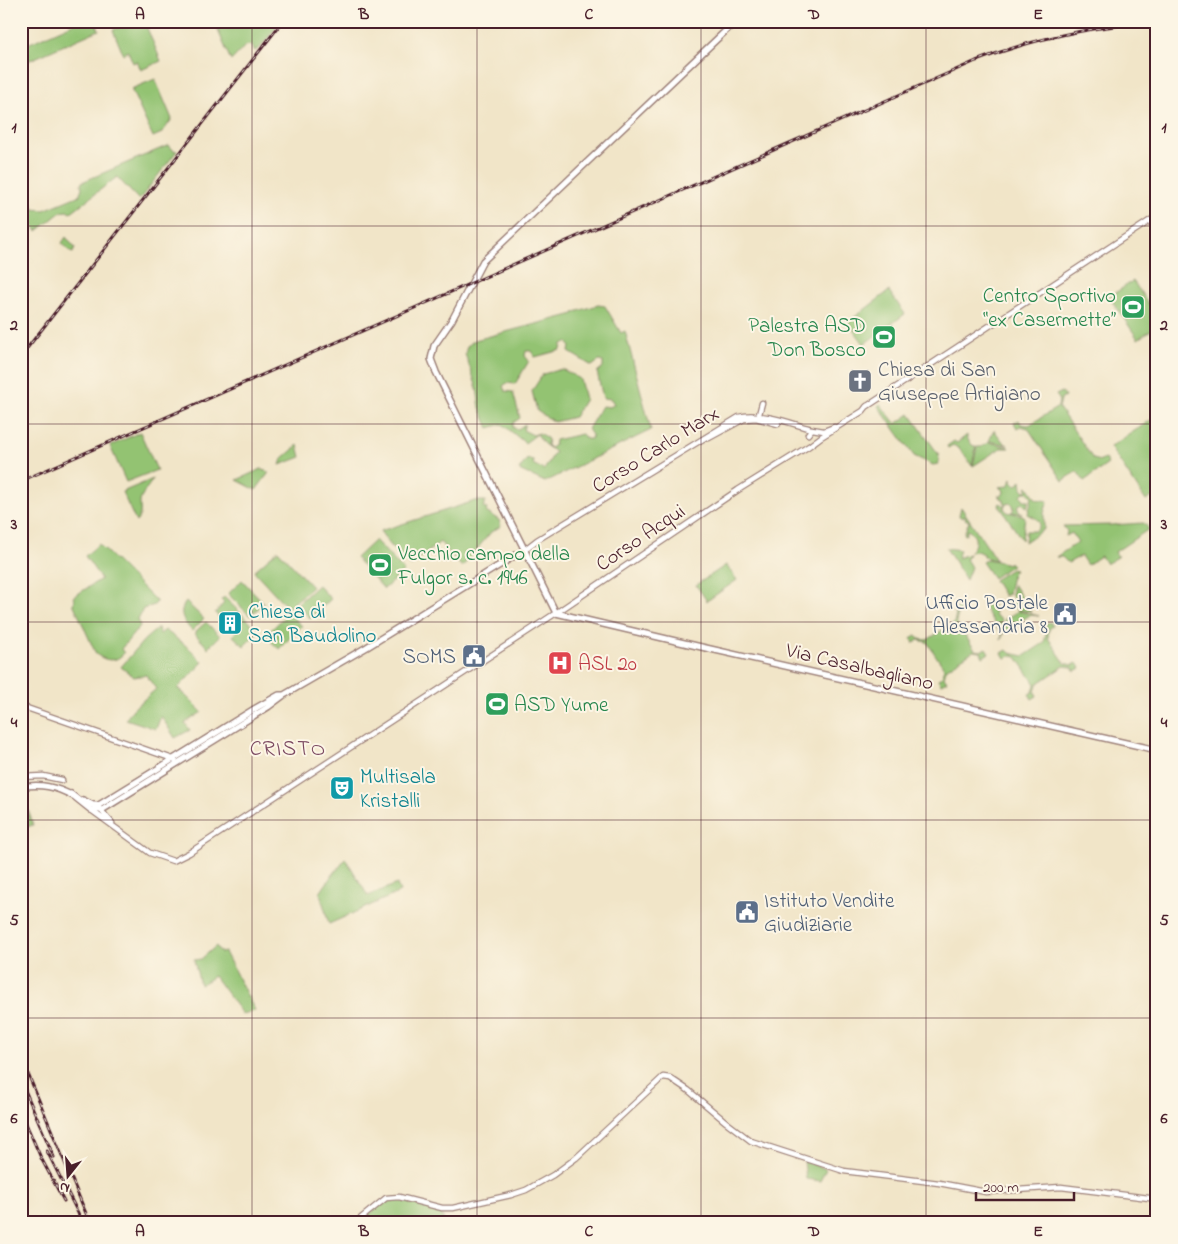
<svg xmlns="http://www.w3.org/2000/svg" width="1178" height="1244" font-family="'Indie Flower',sans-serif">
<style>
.green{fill:#93c372;stroke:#6e714e;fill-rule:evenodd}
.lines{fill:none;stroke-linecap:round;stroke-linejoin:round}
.tertiary-casing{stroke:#9e827a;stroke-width:7}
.secondary-casing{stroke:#9e827a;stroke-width:8}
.tertiary{stroke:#fff;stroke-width:4.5}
.secondary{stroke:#fff;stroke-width:5}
.rail-casing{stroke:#4a1f2b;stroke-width:3}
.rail{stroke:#fcf5e5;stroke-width:1;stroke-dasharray:4;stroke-linecap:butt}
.grid{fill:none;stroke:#4a1f2b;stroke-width:1;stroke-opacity:0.55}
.labels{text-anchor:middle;stroke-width:4;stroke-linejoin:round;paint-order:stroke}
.leisure-label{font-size:21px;fill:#27864d;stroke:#fcf5e5;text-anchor:end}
.worship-label{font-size:21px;fill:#5b616d;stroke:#fcf5e5;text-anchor:start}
.street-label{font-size:21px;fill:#4a1f2b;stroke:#fcf5e5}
.service-label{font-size:21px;fill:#4e5e75;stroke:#fcf5e5;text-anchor:end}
.culture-label{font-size:21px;fill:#0d838f;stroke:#fcf5e5;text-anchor:start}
.health-label{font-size:21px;fill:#be3a42;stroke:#fcf5e5;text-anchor:start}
.neighbourhood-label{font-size:22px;letter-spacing:1px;fill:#7a4860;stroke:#fcf5e5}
.neatline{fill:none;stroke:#4a1f2b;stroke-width:2}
.grid-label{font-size:16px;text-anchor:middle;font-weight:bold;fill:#4a1f2b}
</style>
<rect width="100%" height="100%" fill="#fcf5e5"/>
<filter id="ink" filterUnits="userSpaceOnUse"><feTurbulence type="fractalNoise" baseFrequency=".02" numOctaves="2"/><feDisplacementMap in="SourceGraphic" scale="10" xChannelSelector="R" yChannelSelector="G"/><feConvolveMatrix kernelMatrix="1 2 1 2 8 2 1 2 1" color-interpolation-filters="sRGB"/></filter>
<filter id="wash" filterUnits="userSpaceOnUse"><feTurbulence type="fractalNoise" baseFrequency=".0096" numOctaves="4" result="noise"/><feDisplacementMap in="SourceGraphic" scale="20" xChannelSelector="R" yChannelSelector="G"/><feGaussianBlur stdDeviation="1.12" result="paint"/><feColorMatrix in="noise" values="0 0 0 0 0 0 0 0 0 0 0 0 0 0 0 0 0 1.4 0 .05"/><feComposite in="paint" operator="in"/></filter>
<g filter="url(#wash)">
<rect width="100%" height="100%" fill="#f1e5c8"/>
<path class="green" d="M 79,21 L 95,21 L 99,30 L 21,64 L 21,47 Z
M 132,21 L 144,21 L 161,61 L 141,70 L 137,61 L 133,63 L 128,51 L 123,54 L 113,30 Z
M 214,21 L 281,21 L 260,48 L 255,51 L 251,45 L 245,46 L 231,61 Z
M 155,79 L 172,119 L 162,133 L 153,137 L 131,89 Z
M 169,145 L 173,150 L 177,151 L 139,200 L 117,177 L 70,213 L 67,211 L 61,212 L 37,231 L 23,212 L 26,208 L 24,205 L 32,202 L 33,209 L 44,210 L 80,195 L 80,193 L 82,188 L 81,184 L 82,182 Z
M 66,237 L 75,248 L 73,253 L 70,252 L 62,243 Z
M 1133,281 L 1157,316 L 1157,326 L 1138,339 L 1109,297 Z
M 889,291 L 905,314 L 864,344 L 848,322 Z
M 598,305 L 605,306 L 621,333 L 625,331 L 651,430 L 545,482 L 519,470 L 527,459 L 534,461 L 533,464 L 544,470 L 555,452 L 544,444 L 537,434 L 525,443 L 502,424 L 489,428 L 480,408 L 477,388 L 465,354 L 467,346 L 475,340 L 574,314 L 575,312 ZM 567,342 L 570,346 L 569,352 L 592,366 L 599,361 L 603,362 L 603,367 L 597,372 L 603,398 L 611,399 L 614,404 L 610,407 L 602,406 L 588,429 L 592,435 L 591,439 L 586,439 L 582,434 L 555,440 L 554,446 L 550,448 L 547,445 L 548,439 L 539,433 L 533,435 L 523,430 L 525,424 L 518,429 L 513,428 L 513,423 L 520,418 L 513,392 L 505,391 L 503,386 L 507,383 L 515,384 L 529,361 L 525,356 L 526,351 L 531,351 L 535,357 L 561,350 L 562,344 Z
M 562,369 L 580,379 L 585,399 L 574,417 L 554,422 L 537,411 L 532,391 L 543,374 Z
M 1062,392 L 1065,397 L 1061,399 L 1059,408 L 1093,459 L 1101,461 L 1105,459 L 1108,464 L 1084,481 L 1077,471 L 1063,481 L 1028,428 L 1021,426 L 1017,428 L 1014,423 L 1019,420 L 1021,424 L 1029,425 L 1058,407 L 1059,399 L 1056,395 Z
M 880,404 L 896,424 L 910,414 L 939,455 L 938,464 L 933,465 L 914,456 L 878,406 Z
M 1157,416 L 1157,494 L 1146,501 L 1110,447 Z
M 994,430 L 1004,443 L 1008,445 L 989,441 Z
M 140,432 L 157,470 L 126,482 L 110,446 Z
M 967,435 L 967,438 L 972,445 L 976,447 L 972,466 L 960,449 L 953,445 L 948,448 L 947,446 L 954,441 L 957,443 Z
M 989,442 L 1008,447 L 1009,448 L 1001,448 L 973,466 L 977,447 L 981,447 Z
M 298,445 L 301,457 L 280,465 L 282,459 Z
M 261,469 L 268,472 L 268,474 L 256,490 L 237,480 Z
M 1012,478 L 1012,482 L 1015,485 L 1019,484 L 1021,480 L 1022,488 L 1025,491 L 1028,490 L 1026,487 L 1028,486 L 1036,499 L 1048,501 L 1044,513 L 1044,529 L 1025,542 L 1026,531 L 1036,531 C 1045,521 1035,518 1028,514 L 1032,497 L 1028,492 L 1024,492 L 1021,495 L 1024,500 L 1029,500 L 1027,507 L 1022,503 L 1018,506 L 1018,510 L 1022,513 L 1011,512 L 1014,509 L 1013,505 L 1011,503 L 1006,504 L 1004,508 L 1007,512 L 1022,515 L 1025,517 L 1022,540 L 999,505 L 1000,503 L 1005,506 L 1004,500 L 998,496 L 1002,496 L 1004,492 L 1003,489 L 999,487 L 1008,486 Z
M 153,479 C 149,486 141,494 140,502 C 140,510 142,515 136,522 L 122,492 Z
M 475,501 L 486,501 L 483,507 L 487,509 L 486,512 L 499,520 L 501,526 L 491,532 L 462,567 L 440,542 L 411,566 L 391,546 L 380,531 Z
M 961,507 L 996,560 L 983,557 L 983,554 L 977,551 L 969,552 C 977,546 978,536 968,529 L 966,535 L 964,534 L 969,521 L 965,519 L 966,517 L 964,516 L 963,518 L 959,516 Z
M 1144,523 L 1149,529 L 1115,552 L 1118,557 L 1106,564 L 1101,556 L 1087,565 L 1081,556 L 1068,563 L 1062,557 L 1056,557 L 1078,542 L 1072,533 L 1066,536 L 1067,531 L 1063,526 L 1111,525 Z
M 375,540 L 404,571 L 384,589 L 356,558 Z
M 99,544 L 157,602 L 154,605 L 143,609 L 138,619 L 140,626 L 121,649 L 124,653 C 116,663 105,661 96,654 L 73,603 L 75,601 L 73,597 L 101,579 L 85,556 Z
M 946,548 L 960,550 L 957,558 L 969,554 L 966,559 L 971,567 L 966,580 Z
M 278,550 L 312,587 L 288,608 L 254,571 Z
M 987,559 L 1009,564 L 1010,562 L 1012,565 L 993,578 L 982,562 Z
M 726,565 L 737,580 L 707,601 L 696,585 Z
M 1013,568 L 1015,571 L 1013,571 L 1008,594 L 1004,596 L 994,580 Z
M 242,580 L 264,603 L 250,616 L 228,594 Z
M 1013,584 L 1031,612 L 1018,610 L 1013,604 L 1014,599 L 1011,594 Z
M 318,585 L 331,599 L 310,618 L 297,604 Z
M 224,597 L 259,631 L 244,646 L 233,636 C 240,628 240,621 233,614 L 227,614 L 222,620 L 215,613 L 224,603 L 221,600 Z
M 186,602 L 204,619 L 192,631 C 184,622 177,613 186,602 Z
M 982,604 L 993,606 L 996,616 L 1002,620 L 999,631 Z
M 959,607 L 962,611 L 958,613 L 956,622 L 975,650 L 981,651 L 986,648 L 989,653 L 983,657 L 981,652 L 973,651 L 946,669 L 944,677 L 947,681 L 941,684 L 938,679 L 942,677 L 944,668 L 927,642 L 918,640 L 914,643 L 911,638 L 916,635 L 919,639 L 927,640 L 954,623 L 956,614 L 954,611 Z
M 1018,611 L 1039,616 L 1030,615 L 1004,632 L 1001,640 L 1005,619 Z
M 288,613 L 302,626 L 279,649 L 265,636 Z
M 206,622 L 220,636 L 208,648 L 196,635 L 195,632 Z
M 1050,622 L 1053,626 L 1049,629 L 1048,638 L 1065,663 L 1073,665 L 1077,663 L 1080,668 L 1075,671 L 1072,667 L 1064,666 L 1037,684 L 1035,692 L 1037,696 L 1032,699 L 1029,694 L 1033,692 L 1035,684 L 1017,657 L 1010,656 L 1005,658 L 1002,653 L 1007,650 L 1010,653 L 1024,656 L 1044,643 L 1047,629 L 1045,625 Z
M 158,628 L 160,634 L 165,630 L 189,648 L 203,662 L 178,688 L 202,712 L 185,723 L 190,730 L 175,738 L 161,716 L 156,729 L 126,719 L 133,709 L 156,689 L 146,675 L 134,677 L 121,667 L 144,640 Z
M 23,794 L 33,825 L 21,829 L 21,795 Z
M 346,859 L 368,896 L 397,884 L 400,892 L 329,924 L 320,893 L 330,878 Z
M 216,946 L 221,953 L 225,952 L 255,1011 L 242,1014 L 214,976 L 200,985 L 194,960 L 201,959 Z
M 804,1161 L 826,1169 L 820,1181 L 806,1179 Z
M 394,1199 L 402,1200 L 442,1213 L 444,1223 L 359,1223 L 380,1204 Z"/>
</g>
<g filter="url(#ink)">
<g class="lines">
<defs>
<path id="tertiary" d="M 866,407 L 1157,216
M 758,418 L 762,403
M 808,434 L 812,429 L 824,431 L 834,427
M 709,438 L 744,419 L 756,418 L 778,424
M 524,550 L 537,540 L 739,417 C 758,411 793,424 812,429
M 21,706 L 173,759 L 175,761
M 21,777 L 43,776 L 62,780
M 99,808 L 112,823
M 91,810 L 150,853 L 173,861 L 189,853 L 556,613 L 738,490 L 809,446 L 821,437 L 863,411 L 867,406
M 355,1223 L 386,1198 L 399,1197 L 442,1208 L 453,1208 L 511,1195 L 526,1190 L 553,1175 L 576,1158 L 663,1077 L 670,1078 L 688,1090 L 726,1122 L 751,1141 L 844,1171 L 939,1183 L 986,1192 L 1061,1187 L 1157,1199"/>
<path id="secondary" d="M 736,21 L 483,261 L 452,320 L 434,346 L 431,359 L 436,372 L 556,613 L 697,646 L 1157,750
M 21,787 C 41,783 56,787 73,796
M 71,794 L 91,810 L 102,810 L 268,707 L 284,695 L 367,647 L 524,550
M 83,800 L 93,805 L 99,805 L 256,708 L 279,695 L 284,695"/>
</defs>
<use href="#tertiary" class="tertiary-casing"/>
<use href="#secondary" class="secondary-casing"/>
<use href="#tertiary" class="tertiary"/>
<use href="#secondary" class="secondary"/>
<defs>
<path id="rail" d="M 21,356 L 283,21
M 21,481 L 976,61 C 1034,38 1094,26 1157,22
M 21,1057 L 90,1223
M 21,1081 L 54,1157
M 21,1112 L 41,1158 L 64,1201
M 47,1151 L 83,1223"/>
</defs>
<use href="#rail" class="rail-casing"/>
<use href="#rail" class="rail"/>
</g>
</g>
<path class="grid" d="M 252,21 L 252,1223M 477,21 L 477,1223M 701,21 L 701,1223M 926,21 L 926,1223M 21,226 L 1157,226M 21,424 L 1157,424M 21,622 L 1157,622M 21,820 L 1157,820M 21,1018 L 1157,1018"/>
<defs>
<symbol id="stadium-square" viewBox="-11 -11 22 22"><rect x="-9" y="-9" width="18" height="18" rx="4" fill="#2e9e5b" stroke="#fcf5e5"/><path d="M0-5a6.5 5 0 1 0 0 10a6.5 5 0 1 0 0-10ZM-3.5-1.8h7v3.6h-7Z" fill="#fff"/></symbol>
<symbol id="church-square" viewBox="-11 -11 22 22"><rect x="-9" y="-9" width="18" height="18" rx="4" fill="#6b7280" stroke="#fcf5e5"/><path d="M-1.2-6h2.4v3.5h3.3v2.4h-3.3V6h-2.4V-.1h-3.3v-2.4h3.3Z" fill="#fff"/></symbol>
<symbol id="civic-square" viewBox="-11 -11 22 22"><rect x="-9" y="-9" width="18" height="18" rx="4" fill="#5c6f8a" stroke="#fcf5e5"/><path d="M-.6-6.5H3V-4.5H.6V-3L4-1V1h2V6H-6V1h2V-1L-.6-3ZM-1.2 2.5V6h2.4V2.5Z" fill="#fff"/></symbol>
<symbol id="building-square" viewBox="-11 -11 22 22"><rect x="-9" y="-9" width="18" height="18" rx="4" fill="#0f9aa8" stroke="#fcf5e5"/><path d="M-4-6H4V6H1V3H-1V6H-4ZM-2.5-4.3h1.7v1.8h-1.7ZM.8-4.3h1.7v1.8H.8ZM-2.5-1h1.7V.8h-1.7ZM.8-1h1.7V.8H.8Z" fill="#fff"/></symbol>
<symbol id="hospital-square" viewBox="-11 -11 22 22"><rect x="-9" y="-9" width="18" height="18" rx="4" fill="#e0444e" stroke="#fcf5e5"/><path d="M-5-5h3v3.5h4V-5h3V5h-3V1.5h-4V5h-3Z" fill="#fff"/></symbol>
<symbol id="theatre-square" viewBox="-11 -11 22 22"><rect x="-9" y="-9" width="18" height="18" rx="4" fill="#0f9aa8" stroke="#fcf5e5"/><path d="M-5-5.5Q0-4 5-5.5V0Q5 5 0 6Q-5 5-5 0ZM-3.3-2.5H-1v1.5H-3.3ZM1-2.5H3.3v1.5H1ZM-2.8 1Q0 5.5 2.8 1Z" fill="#fff"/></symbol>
</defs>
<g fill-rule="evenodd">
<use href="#stadium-square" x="1119" y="293" width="28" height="28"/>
<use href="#stadium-square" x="870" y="323" width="28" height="28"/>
<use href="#church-square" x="846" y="367" width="28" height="28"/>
<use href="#stadium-square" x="366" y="551" width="28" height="28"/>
<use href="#civic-square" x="1051" y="600" width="28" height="28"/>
<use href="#building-square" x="216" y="609" width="28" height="28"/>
<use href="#civic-square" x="460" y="642" width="28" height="28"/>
<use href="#hospital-square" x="546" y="649" width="28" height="28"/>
<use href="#stadium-square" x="483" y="690" width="28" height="28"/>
<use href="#theatre-square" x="328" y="774" width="28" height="28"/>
<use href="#civic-square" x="733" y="898" width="28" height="28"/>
</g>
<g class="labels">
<g class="leisure-label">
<text x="1116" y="302">Centro Sportivo<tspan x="1116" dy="24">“ex Casermette”</tspan></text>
<text x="866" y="332">Palestra ASD<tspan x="866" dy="24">Don Bosco</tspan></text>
<text x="398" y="560" text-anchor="start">Vecchio campo della<tspan x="398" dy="24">Fulgor s. c. 1946</tspan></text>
<text x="514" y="711" text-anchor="start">ASD Yume</text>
</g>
<g class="worship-label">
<text x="878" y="376">Chiesa di San<tspan x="878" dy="24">Giuseppe Artigiano</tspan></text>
</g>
<g class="street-label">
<text transform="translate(655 449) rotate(-32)" y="7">Corso Carlo Marx</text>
<text transform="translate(640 537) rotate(-34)" y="7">Corso Acqui</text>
<text transform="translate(860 666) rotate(13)" y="7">Via Casalbagliano</text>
</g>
<g class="service-label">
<text x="1048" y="609">Ufficio Postale<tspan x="1048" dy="24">Alessandria 8</tspan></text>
<text x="456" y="663">SOMS</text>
<text x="764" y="907" text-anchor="start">Istituto Vendite<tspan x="764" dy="24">Giudiziarie</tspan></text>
</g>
<g class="culture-label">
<text x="248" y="618">Chiesa di<tspan x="248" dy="24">San Baudolino</tspan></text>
<text x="360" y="783">Multisala<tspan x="360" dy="24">Kristalli</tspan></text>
</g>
<g class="health-label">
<text x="578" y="670">ASL 20</text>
</g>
<g class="neighbourhood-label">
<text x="288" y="755">CRISTO</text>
</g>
</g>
<rect width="1178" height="1244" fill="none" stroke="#fcf5e5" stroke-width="55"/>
<g transform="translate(68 1176) rotate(197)" stroke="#fcf5e5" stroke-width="4" paint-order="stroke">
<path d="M0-4L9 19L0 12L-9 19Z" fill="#4a1f2b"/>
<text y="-8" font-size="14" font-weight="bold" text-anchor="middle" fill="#4a1f2b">N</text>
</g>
<path d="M976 1192v8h98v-8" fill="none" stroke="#4a1f2b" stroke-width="2.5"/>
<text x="983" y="1192" font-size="15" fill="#4a1f2b" stroke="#fcf5e5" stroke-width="4" paint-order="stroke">200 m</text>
<rect x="28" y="28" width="1122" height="1188" class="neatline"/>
<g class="grid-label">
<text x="140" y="19">A</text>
<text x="364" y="19">B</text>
<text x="589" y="19">C</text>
<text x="814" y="19">D</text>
<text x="1038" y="19">E</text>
<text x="14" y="132">1</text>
<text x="1164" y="132">1</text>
<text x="14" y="330">2</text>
<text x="1164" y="330">2</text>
<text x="14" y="529">3</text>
<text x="1164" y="529">3</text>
<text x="14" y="727">4</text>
<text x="1164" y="727">4</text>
<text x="14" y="925">5</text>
<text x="1164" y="925">5</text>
<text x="14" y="1123">6</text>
<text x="1164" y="1123">6</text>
<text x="140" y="1236">A</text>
<text x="364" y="1236">B</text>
<text x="589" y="1236">C</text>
<text x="814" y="1236">D</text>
<text x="1038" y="1236">E</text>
</g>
</svg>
